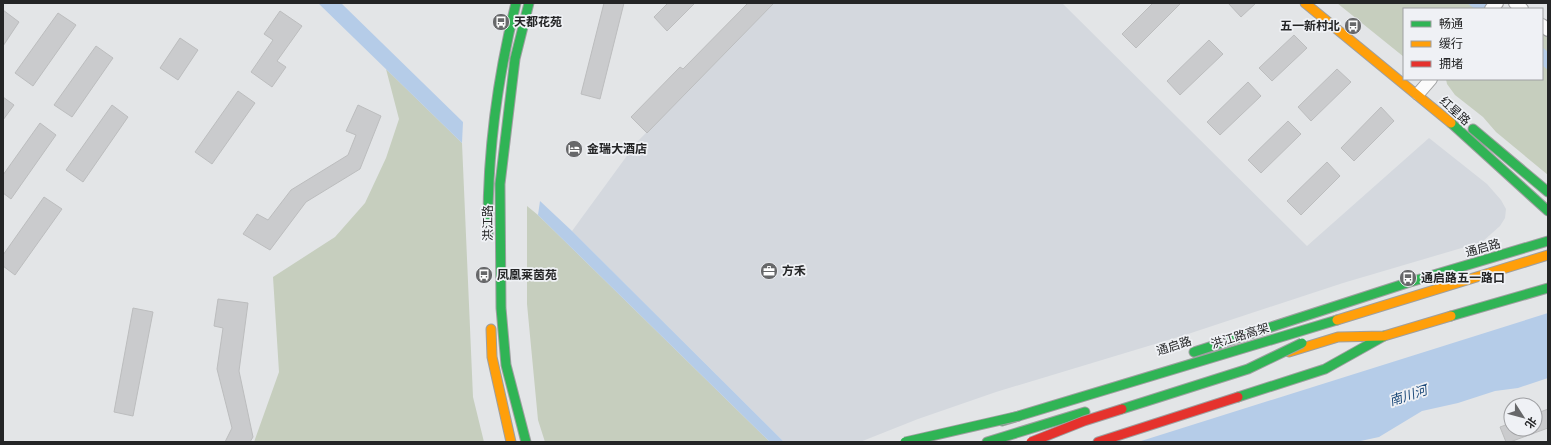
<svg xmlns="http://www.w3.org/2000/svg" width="1551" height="445" font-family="Mulish,'Noto Sans SC',sans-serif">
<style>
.built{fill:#d4d8de}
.green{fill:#c6cebe}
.water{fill:#b5cce8}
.building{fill:#cacbcd;stroke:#bcbdbe}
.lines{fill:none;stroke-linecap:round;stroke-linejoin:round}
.street-casing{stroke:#9e9fa0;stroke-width:14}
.fast-casing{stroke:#9e9fa0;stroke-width:11}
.slow-casing{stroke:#9e9fa0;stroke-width:11}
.jam-casing{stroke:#9e9fa0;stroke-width:11}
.street{stroke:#fbfbfb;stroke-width:12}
.fast{stroke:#30b455;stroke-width:9}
.slow{stroke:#ff9f0a;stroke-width:9}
.jam{stroke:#e5322d;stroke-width:9}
.fast-bridge-casing{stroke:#9e9fa0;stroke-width:11;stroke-linecap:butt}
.jam-bridge-casing{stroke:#9e9fa0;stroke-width:11;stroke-linecap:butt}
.fast-bridge{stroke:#30b455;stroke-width:9}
.jam-bridge{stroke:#e5322d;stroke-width:9}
.labels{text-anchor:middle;stroke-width:3.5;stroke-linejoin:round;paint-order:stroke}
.poi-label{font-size:12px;font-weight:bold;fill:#242526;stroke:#eff1f5;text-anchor:start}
.street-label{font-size:12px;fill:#242526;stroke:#eff1f5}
.water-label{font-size:13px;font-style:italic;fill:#1a4878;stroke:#eff1f5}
</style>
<rect width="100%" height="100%" fill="#e3e5e7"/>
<path class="built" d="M 774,3 L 1062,3 L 1307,246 L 1429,138 L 1487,184 L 1501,200 L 1506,209 L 1505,218 L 1500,226 L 1482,242 L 1343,283 L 1188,334 L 996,392 L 918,419 L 860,442 L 784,442 L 572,231 L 637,142 Z"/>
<path class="green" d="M 1337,3 L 1484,3 L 1478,9 L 1404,9 L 1404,57 Z
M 1542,33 L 1548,38 L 1548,175 L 1496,132 L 1483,117 L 1455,95 L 1447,84 L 1446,79 L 1542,79 Z
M 386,69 L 462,143 L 473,397 L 484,442 L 254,442 L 279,372 L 273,277 L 335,237 L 365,203 L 386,158 L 399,119 Z
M 527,206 L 538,215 L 770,442 L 545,442 L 538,420 L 527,304 Z"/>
<path class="water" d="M 318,3 L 341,3 L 463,122 L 462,143 Z
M 1467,3 L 1490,3 L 1497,9 L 1475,9 Z
M 1542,47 L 1548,52 L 1548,70 L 1542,65 Z
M 540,201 L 572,231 L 784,442 L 770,442 L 538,215 Z
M 1548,313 L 1548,378 L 1518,388 L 1495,391 L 1458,403 L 1422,411 L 1379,437 L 1356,442 L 1138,442 Z"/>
<path class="building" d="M 604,3 L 624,3 L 600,99 L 581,94 Z
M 668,3 L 695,3 L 667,31 L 654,17 Z
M 748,3 L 774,3 L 647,133 L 631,117 L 680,67 L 683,69 Z
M 1153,3 L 1181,3 L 1136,48 L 1122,34 Z
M 1228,3 L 1256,3 L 1241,17 Z
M 3,10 L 19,22 L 3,46 Z
M 280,11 L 302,26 L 277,61 L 286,67 L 272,87 L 251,72 L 273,40 L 264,34 Z
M 58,13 L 76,25 L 33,86 L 15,73 Z
M 1294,35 L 1307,48 L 1272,81 L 1259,68 Z
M 180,38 L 198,50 L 178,80 L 160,68 Z
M 1209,40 L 1223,54 L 1180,95 L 1167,81 Z
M 96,46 L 113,58 L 72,117 L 54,105 Z
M 1337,69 L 1351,82 L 1311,121 L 1298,107 Z
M 1248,82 L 1261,96 L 1220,135 L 1207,122 Z
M 238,91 L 255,103 L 212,164 L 195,152 Z
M 3,97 L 14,105 L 3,120 Z
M 112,105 L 128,117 L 83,182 L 66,170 Z
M 358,105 L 381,116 L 360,169 L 306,202 L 270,250 L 243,234 L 257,214 L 268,220 L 291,190 L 348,155 L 356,135 L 346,131 Z
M 1381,107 L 1394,121 L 1354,161 L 1341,148 Z
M 1288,121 L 1301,134 L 1261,173 L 1248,160 Z
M 40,123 L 56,135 L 11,199 L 3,193 L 3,175 Z
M 1327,162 L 1340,176 L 1301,215 L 1287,201 Z
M 44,197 L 62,209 L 15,275 L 3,266 L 3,255 Z
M 218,299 L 248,303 L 239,371 L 253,437 L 250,442 L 225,442 L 232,428 L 217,369 L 223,328 L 214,326 Z
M 133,308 L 153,312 L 133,416 L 114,412 Z
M 1548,409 L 1548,428 L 1510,442 L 1506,442 L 1500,427 L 1511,423 L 1511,429 L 1535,429 L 1535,414 Z"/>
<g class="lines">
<defs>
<path id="street" d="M 1515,3 L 1522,9
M 1491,9 L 1497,3
M 1542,25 L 1548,30
M 1418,94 L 1431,79"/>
<path id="fast" d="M 1451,123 L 1548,211
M 1473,129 L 1548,192
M 488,234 C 487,155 497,79 516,3
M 1451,316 L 1548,288
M 1194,352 L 1410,282 L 1548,241
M 1238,397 L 1325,369 L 1384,336
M 1002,421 L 1337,320
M 526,442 L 506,365 L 501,308 L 500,184 L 515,59 L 529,3
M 987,442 L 1085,412"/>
<path id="slow" d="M 1305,3 L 1451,123
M 1337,320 L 1548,255
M 491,329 L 492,357 L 511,442
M 1289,352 L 1338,337 L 1384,336 L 1451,316"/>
<path id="jam" d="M 1098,442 L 1238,397"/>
</defs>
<use href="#street" class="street-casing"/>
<use href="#fast" class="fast-casing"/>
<use href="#slow" class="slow-casing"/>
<use href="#jam" class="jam-casing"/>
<use href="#street" class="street"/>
<use href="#fast" class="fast"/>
<use href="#slow" class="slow"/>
<use href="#jam" class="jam"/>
<defs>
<path id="fast-bridge" d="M 1122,409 L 1248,369 L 1302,343
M 905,442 L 1019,416"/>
<path id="jam-bridge" d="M 1031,442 L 1084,421 L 1122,409"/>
</defs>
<use href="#fast-bridge" class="fast-bridge-casing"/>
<use href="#jam-bridge" class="jam-bridge-casing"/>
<use href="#fast-bridge" class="fast-bridge"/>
<use href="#jam-bridge" class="jam-bridge"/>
</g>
<defs>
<symbol id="bus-disc" viewBox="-11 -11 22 22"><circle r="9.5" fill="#67686a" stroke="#eff1f5"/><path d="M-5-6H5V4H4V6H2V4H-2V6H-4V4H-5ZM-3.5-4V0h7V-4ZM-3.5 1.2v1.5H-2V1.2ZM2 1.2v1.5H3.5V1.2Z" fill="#fff"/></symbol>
<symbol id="hotel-disc" viewBox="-11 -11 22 22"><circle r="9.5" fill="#67686a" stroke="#eff1f5"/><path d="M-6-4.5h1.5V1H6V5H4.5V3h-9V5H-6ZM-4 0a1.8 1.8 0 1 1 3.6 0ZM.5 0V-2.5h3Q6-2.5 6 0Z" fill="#fff"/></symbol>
<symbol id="office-disc" viewBox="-11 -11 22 22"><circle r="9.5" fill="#67686a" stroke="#eff1f5"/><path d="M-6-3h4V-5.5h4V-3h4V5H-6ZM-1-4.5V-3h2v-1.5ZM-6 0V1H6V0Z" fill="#fff"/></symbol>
</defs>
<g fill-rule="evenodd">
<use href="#bus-disc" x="491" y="12" width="20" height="20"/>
<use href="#bus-disc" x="1343" y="16" width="20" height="20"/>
<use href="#hotel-disc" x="564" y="139" width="20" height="20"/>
<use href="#office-disc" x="759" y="261" width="20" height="20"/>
<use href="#bus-disc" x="474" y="265" width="20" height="20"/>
<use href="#bus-disc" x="1398" y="268" width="20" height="20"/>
</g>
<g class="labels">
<g class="poi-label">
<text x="514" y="26">天都花苑</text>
<text x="1340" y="30" text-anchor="end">五一新村北</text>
<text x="587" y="153">金瑞大酒店</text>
<text x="782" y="275">方禾</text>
<text x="497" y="279">凤凰莱茵苑</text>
<text x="1421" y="282">通启路五一路口</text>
</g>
<g class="street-label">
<text transform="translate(1455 111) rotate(42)" y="4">红星路</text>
<text transform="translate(488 223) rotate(-90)" y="4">洪江路</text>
<text transform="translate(1483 248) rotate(-16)" y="4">通启路</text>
<text transform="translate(1240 336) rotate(-17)" y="4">洪江路高架</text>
<text transform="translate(1174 346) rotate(-18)" y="4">通启路</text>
</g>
<g class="water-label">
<text transform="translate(1408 395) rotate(-18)" y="5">南川河</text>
</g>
</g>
<rect width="1551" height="445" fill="none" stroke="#242526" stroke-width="8"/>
<rect x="1403" y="8" width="140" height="72" fill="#eff1f5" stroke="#9e9fa2"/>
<rect x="1411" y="21" width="20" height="6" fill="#30b455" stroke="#9e9fa2"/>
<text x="1439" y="28" font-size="12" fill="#242526">畅通</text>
<rect x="1411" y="41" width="20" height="6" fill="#ff9f0a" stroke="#9e9fa2"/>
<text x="1439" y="48" font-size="12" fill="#242526">缓行</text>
<rect x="1411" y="61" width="20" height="6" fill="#e5322d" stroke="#9e9fa2"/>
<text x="1439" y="68" font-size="12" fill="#242526">拥堵</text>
<g transform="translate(1523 417) rotate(126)"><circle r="19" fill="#eff1f5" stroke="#9e9fa2"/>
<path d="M0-3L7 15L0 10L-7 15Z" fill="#67686a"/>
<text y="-6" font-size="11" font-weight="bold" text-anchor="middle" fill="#242526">北</text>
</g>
</svg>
